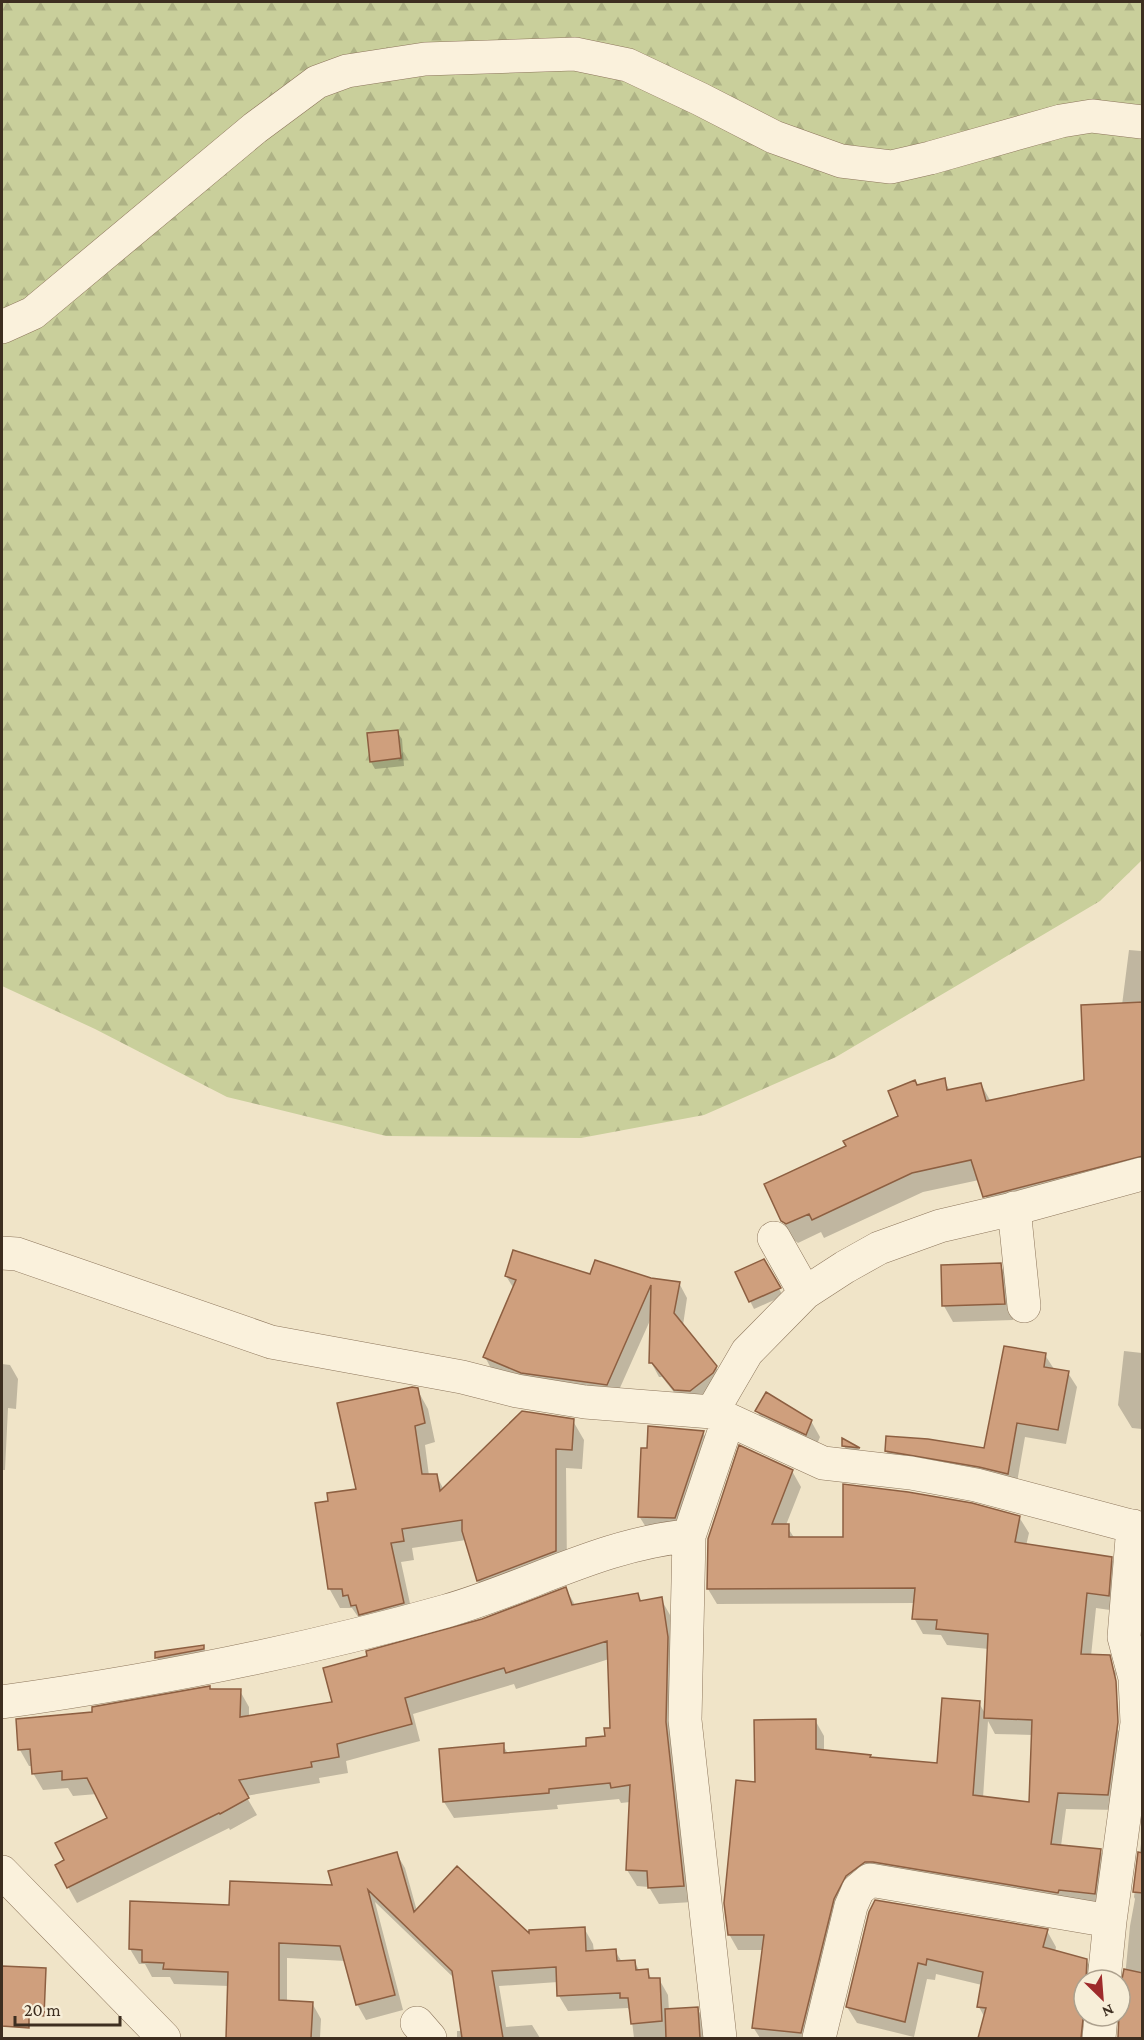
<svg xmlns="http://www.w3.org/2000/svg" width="1144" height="2040" font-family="'Crimson Pro',serif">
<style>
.forest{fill:url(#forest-firs)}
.shadow{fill:#0003;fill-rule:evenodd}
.building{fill:#cf9f7d;stroke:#8d5f41;stroke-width:1.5}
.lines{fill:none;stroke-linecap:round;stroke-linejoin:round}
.minor-casing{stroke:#8d765c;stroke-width:34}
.minor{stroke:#faf1dc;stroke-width:33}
</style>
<defs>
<pattern id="forest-firs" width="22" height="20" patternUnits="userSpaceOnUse" patternTransform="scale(1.5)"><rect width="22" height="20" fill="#c9cf9b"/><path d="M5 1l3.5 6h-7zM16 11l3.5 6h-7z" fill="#aeb285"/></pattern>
</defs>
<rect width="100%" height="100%" fill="#f0e4c8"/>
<path class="forest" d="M 2,2 L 1142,2 L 1142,860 L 1100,901 L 836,1057 L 704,1115 L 581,1138 L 386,1136 L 227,1097 L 95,1029 L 2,986 Z"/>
<path class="shadow" d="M 397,732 L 402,739 L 404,766 L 375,769 L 371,762 Z
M 1142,938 L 1142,1176 L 996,1215 L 985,1196 L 979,1180 L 923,1192 L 824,1238 L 821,1232 L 798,1243 L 794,1240 L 782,1220 L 848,1147 L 900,1117 L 917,1086 L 944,1080 L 950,1091 L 981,1084 L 991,1102 L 1085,1082 L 1122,1005 L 1129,950 L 1141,951 Z
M 764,1261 L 783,1296 L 754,1309 L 750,1301 Z
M 1000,1265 L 1009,1281 L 1013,1320 L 953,1322 L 944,1306 L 943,1267 Z
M 506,1276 L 591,1276 L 679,1283 L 687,1298 L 683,1325 L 716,1367 L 724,1382 L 721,1388 L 684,1405 L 662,1377 L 659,1377 L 651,1362 L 652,1316 L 615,1399 L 493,1372 L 485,1357 L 514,1289 Z
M 1124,1351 L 1142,1353 L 1142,1429 L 1132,1428 L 1118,1405 Z
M 1045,1355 L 1054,1369 L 1068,1373 L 1077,1387 L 1066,1444 L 1025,1437 L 1016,1488 L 895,1465 L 886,1451 L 985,1450 Z
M 2,1364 L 10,1365 L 18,1379 L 16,1409 L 8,1408 L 5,1470 L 2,1470 Z
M 417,1389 L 428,1409 L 435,1442 L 425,1445 L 429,1476 L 436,1475 L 444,1490 L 573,1421 L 584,1440 L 582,1469 L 566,1468 L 567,1570 L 489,1600 L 478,1581 L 466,1540 L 412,1548 L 414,1560 L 401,1562 L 414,1622 L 363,1624 L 352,1608 L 340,1608 L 329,1588 L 330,1502 L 358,1490 Z
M 757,1411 L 811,1421 L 820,1437 L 815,1449 L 766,1427 Z
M 649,1428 L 703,1433 L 713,1448 L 684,1533 L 649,1532 L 639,1516 L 649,1450 Z
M 844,1440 L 859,1449 L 867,1463 L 853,1461 L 844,1446 Z
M 792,1471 L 801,1487 L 786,1525 L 795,1539 L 845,1538 L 1019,1517 L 1029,1533 L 1026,1546 L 1111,1558 L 1120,1574 L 1117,1611 L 1096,1608 L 1091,1656 L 1107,1657 L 1116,1673 L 1109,1727 L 1117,1728 L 1126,1744 L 1117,1810 L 1066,1809 L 1061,1846 L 1100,1850 L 1109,1866 L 1103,1909 L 874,1878 L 812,2038 L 760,2038 L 753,2027 L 763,1950 L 738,1950 L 729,1934 L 757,1783 L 815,1720 L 824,1736 L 824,1752 L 871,1759 L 939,1764 L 979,1703 L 986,1715 L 989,1649 L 947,1645 L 941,1635 L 923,1634 L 914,1618 L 915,1603 L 717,1604 L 708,1589 ZM 988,1721 L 995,1734 L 1033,1735 L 1030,1803 L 983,1798 Z
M 566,1589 L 575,1605 L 638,1595 L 642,1602 L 661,1599 L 670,1615 L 677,1654 L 693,1902 L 659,1904 L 649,1887 L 637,1886 L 627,1870 L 630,1802 L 621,1803 L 619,1799 L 557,1805 L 558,1809 L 454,1818 L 444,1802 L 503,1745 L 508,1754 L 588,1747 L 607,1737 L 612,1729 L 609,1659 L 516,1689 L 514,1684 L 413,1714 L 420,1741 L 346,1761 L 348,1773 L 319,1778 L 320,1783 L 246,1796 L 257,1815 L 230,1830 L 229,1828 L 77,1903 L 68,1887 L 66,1861 L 109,1818 L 97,1794 L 73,1796 L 68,1788 L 43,1790 L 33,1773 L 33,1766 L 29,1766 L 20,1750 L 94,1713 L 210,1691 L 240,1691 L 249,1707 L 249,1717 L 334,1703 L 369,1657 L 482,1621 Z
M 203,1647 L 207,1654 L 161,1665 L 157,1658 L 156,1653 Z
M 1142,1836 L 1142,2038 L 1119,2038 L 1130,1926 L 1135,1899 L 1134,1897 Z
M 396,1853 L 405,1868 L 417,1911 L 531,1937 L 584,1928 L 593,1944 L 594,1952 L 615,1951 L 622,1962 L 634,1961 L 640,1972 L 647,1971 L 652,1980 L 659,1979 L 668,1995 L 669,2011 L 697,2008 L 706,2024 L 707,2038 L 634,2038 L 631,2013 L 628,2008 L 568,2011 L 559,1996 L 558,1982 L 499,1986 L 506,2027 L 532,2025 L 540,2038 L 457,2038 L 457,2031 L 462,2031 L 454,1978 L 375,1902 L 403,2010 L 366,2020 L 357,2004 L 346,1961 L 287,1958 L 287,2002 L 312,2003 L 321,2019 L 320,2038 L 227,2038 L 229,1986 L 174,1984 L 170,1977 L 152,1977 L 145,1964 L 139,1964 L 130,1949 L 230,1907 L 334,1887 Z
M 870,1913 L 1047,1931 L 1056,1947 L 1055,1952 L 1086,1960 L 1096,1976 L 1095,1980 L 1084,1980 L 1084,2016 L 1101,2016 L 1090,2038 L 980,2038 L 985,2018 L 979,2007 L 982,1985 L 936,1974 L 935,1980 L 927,1979 L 914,2037 L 857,2023 L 847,2007 Z
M 2,1968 L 17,1968 L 26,1983 L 2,2008 Z"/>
<path class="building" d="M 398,730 L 401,758 L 370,762 L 367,733 Z
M 1143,1002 L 1143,1156 L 983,1197 L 971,1160 L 912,1173 L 812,1220 L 809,1214 L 786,1224 L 781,1221 L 764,1184 L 846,1146 L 843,1141 L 898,1116 L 888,1091 L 915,1080 L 917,1085 L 945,1078 L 947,1090 L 981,1083 L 986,1101 L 1084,1080 L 1081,1005 Z
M 513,1250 L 590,1274 L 595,1260 L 651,1278 L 680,1282 L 674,1313 L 717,1366 L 713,1373 L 690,1391 L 674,1390 L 652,1363 L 649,1363 L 651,1285 L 607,1385 L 521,1373 L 483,1357 L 516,1280 L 505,1276 Z
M 764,1259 L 781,1288 L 749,1302 L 735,1272 Z
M 1001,1263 L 1005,1304 L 942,1306 L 941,1265 Z
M 1004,1346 L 1046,1353 L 1044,1367 L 1069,1371 L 1058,1430 L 1017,1423 L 1008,1474 L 979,1467 L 885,1451 L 886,1436 L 928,1439 L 984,1448 Z
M 412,1387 L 418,1388 L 425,1423 L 415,1426 L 422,1474 L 437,1474 L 440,1491 L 522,1411 L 574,1419 L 572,1450 L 556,1449 L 556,1551 L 477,1581 L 462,1531 L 462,1520 L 402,1529 L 404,1541 L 391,1543 L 404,1603 L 359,1615 L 356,1605 L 351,1606 L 348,1595 L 343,1596 L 342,1589 L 328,1589 L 315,1503 L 328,1501 L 327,1493 L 356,1489 L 337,1403 Z
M 766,1392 L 812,1420 L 806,1435 L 755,1411 Z
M 648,1426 L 704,1431 L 675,1518 L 638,1517 L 641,1448 L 647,1448 Z
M 842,1438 L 860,1448 L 842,1446 Z
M 739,1445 L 793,1470 L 772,1524 L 789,1524 L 789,1537 L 843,1537 L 843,1484 L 908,1492 L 972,1503 L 1020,1516 L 1015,1542 L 1112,1557 L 1109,1596 L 1087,1593 L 1081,1654 L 1110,1655 L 1116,1681 L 1118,1722 L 1108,1795 L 1058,1793 L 1051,1844 L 1101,1849 L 1095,1894 L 1059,1890 L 1058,1893 L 873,1862 L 865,1862 L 846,1876 L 834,1899 L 801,2033 L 752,2028 L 764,1935 L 728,1935 L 724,1903 L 736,1780 L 755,1782 L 754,1720 L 816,1719 L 816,1749 L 871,1755 L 870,1757 L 937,1763 L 942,1698 L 980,1701 L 973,1795 L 1029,1802 L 1032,1720 L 984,1718 L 988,1634 L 936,1629 L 937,1620 L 912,1619 L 915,1588 L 707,1589 L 708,1539 Z
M 566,1587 L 572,1605 L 638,1593 L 640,1601 L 662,1597 L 668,1637 L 666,1722 L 684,1886 L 648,1888 L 647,1871 L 626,1870 L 630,1785 L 611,1788 L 610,1783 L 549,1789 L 549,1793 L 443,1802 L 439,1749 L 504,1743 L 504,1753 L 586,1746 L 586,1738 L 605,1736 L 604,1728 L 610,1728 L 607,1641 L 506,1673 L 504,1668 L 405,1698 L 412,1724 L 337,1744 L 339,1757 L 311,1762 L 312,1767 L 239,1780 L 249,1798 L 220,1814 L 219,1813 L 67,1888 L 55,1865 L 64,1860 L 55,1843 L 107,1818 L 87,1778 L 62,1780 L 62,1771 L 32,1774 L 30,1749 L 18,1750 L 16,1719 L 92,1712 L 92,1707 L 210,1686 L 210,1689 L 241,1689 L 240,1717 L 332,1702 L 323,1668 L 367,1656 L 366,1651 L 482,1619 Z
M 204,1645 L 204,1649 L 155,1658 L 155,1652 Z
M 397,1852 L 414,1912 L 457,1866 L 529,1933 L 529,1930 L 585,1927 L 586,1951 L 616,1949 L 617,1961 L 635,1960 L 636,1970 L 648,1969 L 649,1978 L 660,1978 L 662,2021 L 631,2024 L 628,1998 L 620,1998 L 620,1993 L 557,1996 L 556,1967 L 492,1971 L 503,2038 L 462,2038 L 452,1971 L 368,1890 L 395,1995 L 356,2005 L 340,1946 L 279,1943 L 279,2000 L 313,2002 L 311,2038 L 226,2038 L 228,1972 L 163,1969 L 164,1963 L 142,1962 L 142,1950 L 129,1949 L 130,1901 L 229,1905 L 230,1881 L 332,1885 L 328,1871 Z
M 1138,1852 L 1143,1853 L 1143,1893 L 1133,1892 Z
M 875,1900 L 1048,1929 L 1043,1947 L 1087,1959 L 1086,1980 L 1084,1980 L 1084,2010 L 1081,2038 L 978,2038 L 986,2008 L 977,2007 L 983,1972 L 927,1959 L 926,1965 L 918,1963 L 905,2022 L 846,2007 L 869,1912 Z
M 2,1966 L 46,1968 L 44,2016 L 29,2015 L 29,2028 L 2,2026 Z
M 1124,1969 L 1143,1973 L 1143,2038 L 1118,2038 L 1120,1989 Z
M 698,2007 L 700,2038 L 666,2038 L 665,2009 Z"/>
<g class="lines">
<defs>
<path id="minor" d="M 2,327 L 33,313 L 255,128 L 317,82 L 347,71 L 425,59 L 575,54 L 628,65 L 700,99 L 774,137 L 841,161 L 891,167 L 930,158 L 1061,121 L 1092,116 L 1142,122
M 1014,1208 L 1024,1306
M 774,1238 L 805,1293
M 2,1253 L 17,1254 L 271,1342 L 462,1377 L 517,1391 L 585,1402 L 712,1412 L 823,1463 L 911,1473 L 976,1485 L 1142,1529
M 712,1412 L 747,1352 L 805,1293 L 845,1267 L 879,1248 L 940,1226 L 1021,1207 L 1142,1174
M 2,1702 C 151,1681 301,1652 446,1611 C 527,1588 604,1543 689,1536
M 2,1872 L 164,2038
M 1104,1980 L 1110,1921 L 1137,1723 L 1135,1678 L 1124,1637 L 1133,1526
M 417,2023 L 430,2038
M 720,2038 L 685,1720 L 689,1536 L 728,1420
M 819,2038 L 851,1906 L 858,1890 L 870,1880 L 1110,1921
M 1099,2038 L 1101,2016"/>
</defs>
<use href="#minor" class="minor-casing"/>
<use href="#minor" class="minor"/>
</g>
<rect width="1144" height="2040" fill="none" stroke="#3d2e20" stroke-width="6"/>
<g transform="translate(1102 1998) rotate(155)"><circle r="28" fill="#f7eed8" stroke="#ada18e" stroke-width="1.5"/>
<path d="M0-4.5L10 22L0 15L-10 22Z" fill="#9e2a2b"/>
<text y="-9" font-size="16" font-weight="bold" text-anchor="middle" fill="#3d2e20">N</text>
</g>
<path d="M15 2016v9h105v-9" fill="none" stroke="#3d2e20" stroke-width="3"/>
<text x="24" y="2016" font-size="18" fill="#3d2e20" stroke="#f7eed8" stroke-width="4.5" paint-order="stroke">20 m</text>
</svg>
